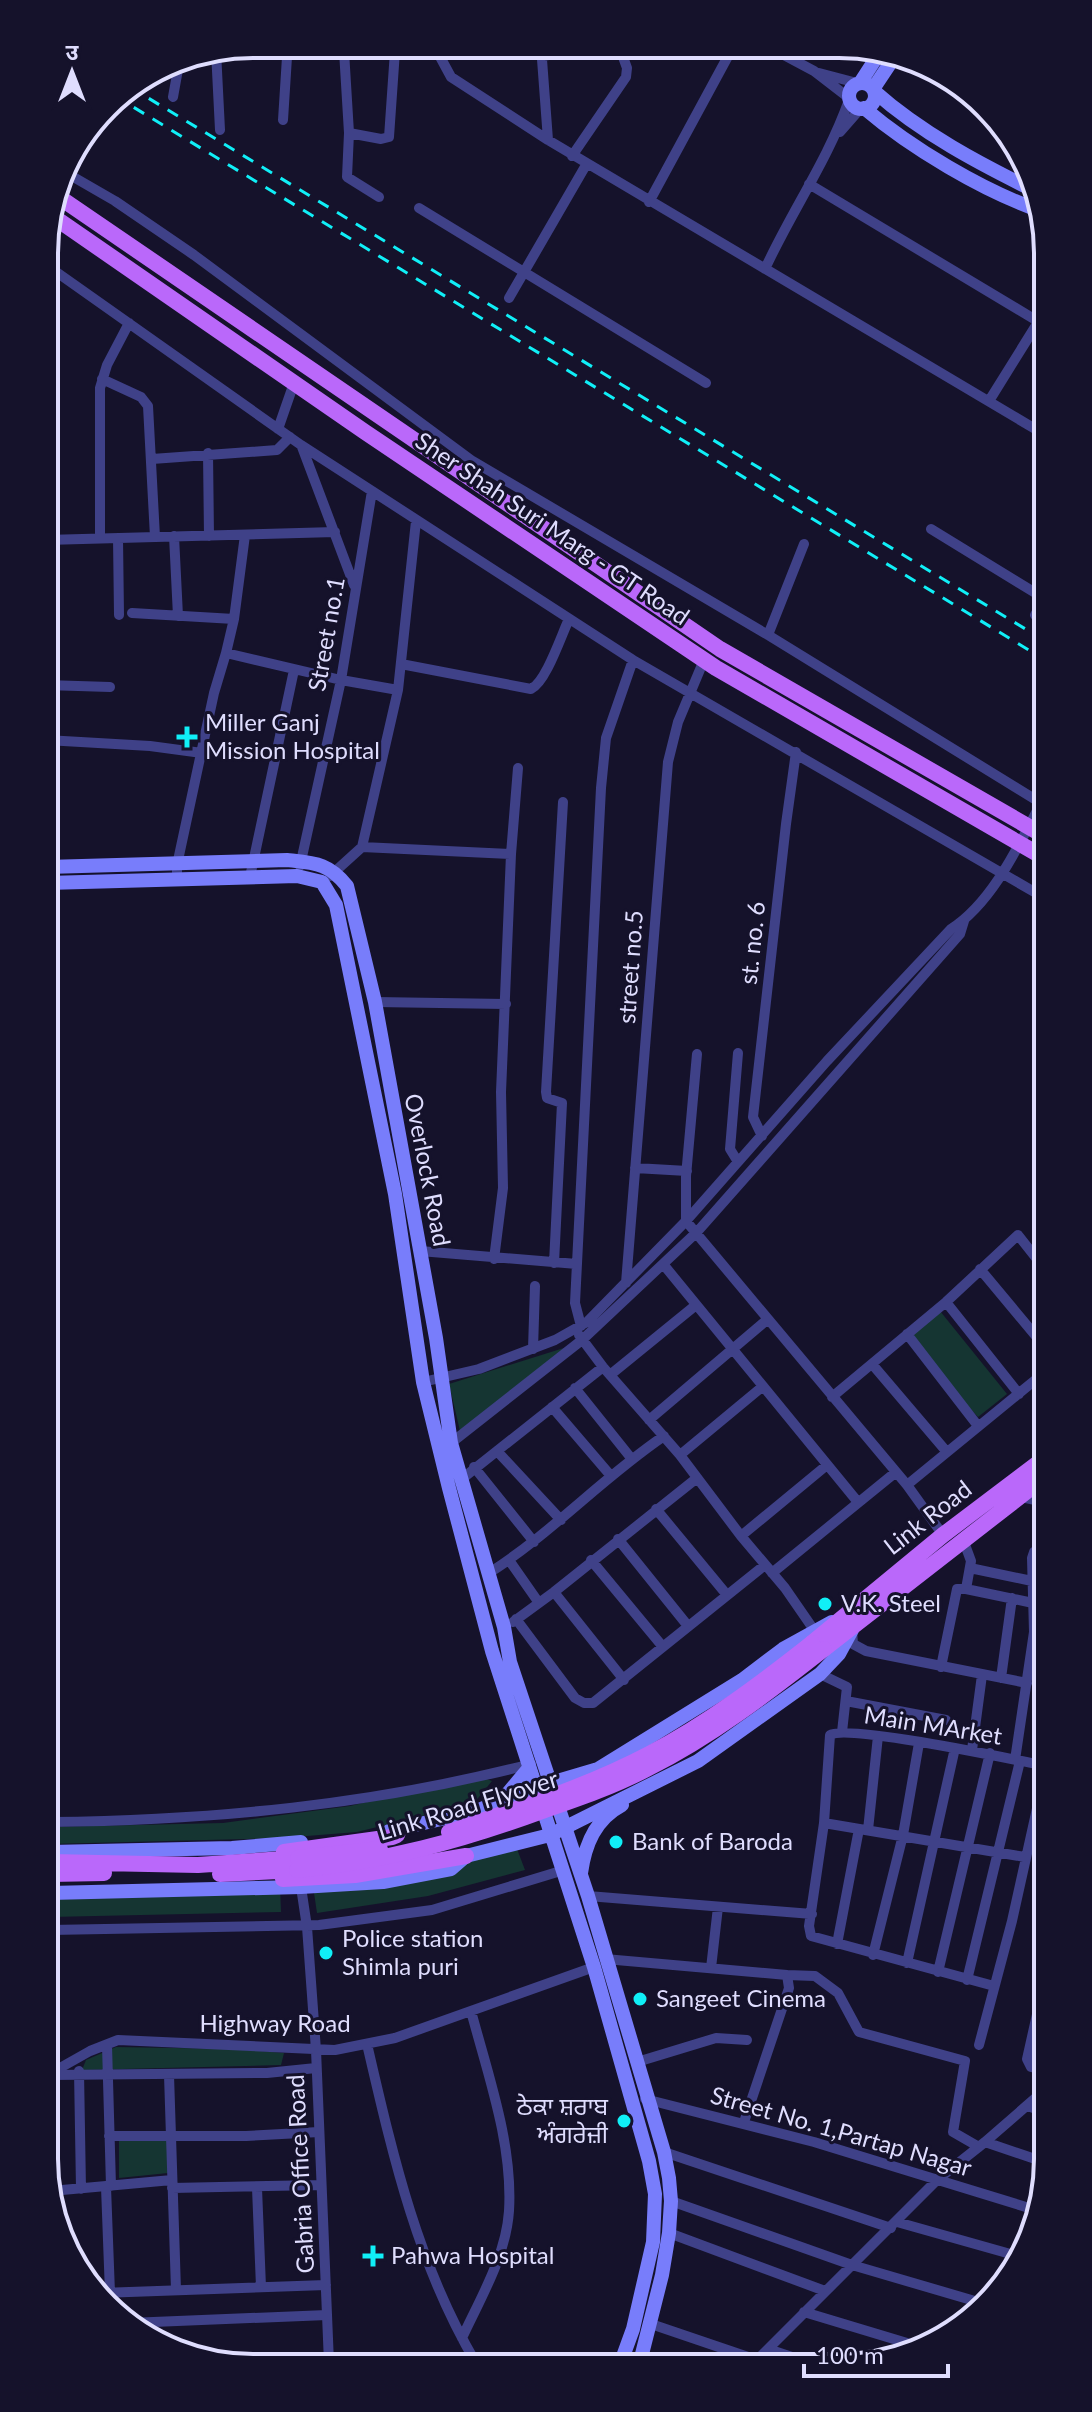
<svg xmlns="http://www.w3.org/2000/svg" width="1092" height="2412" font-family="Lato,'Noto Sans Devanagari','Noto Sans Gurmukhi',sans-serif">
<style>
.green{fill:#153532}
.lines{fill:none;stroke-linecap:round;stroke-linejoin:round}
.street{stroke:#3f4188;stroke-width:10}
.secondary{stroke:#787dfb;stroke-width:14}
.primary{stroke:#ba68fa;stroke-width:16}
.rail{stroke:#10eff7;stroke-width:3;stroke-dasharray:12 10;stroke-linecap:butt}
.primary-bridge{stroke:#ba68fa;stroke-width:16}
.poi-dot{fill:#10eff7;stroke:#15122b;stroke-width:3}
.labels{text-anchor:middle;stroke-width:6;stroke-linejoin:round;paint-order:stroke}
.street-label{font-size:24px;fill:#dfddfe;stroke:#15122b}
.poi-label{font-size:24px;fill:#dfddfe;stroke:#15122b;text-anchor:start}
.rim{fill:none;stroke:#dfddfe;stroke-width:4}
</style>
<rect width="100%" height="100%" fill="#15122b"/>
<path class="green" d="M 940,1311 L 1007,1394 L 978,1417 L 906,1340 Z
M 567,1347 L 460,1431 L 449,1384 Z
M 478,1776 L 492,1781 L 474,1803 L 357,1832 L 282,1838 L 50,1844 L 50,1827 L 223,1823 L 350,1806 Z
M 517,1849 L 525,1870 L 428,1896 L 317,1913 L 313,1886 Z
M 280,1887 L 281,1912 L 50,1917 L 50,1892 Z
M 116,2047 L 235,2049 L 284,2053 L 281,2065 L 82,2070 L 86,2060 Z
M 167,2134 L 168,2173 L 119,2178 L 119,2137 Z"/>
<g class="lines">
<path class="street" d="M 541,46 L 548,140
M 769,47 L 814,71 L 849,98
M 216,51 L 220,130
M 344,51 L 349,133 L 347,177 L 379,197
M 542,56 L 609,46
M 819,73 L 857,83
M 173,97 L 180,58
M 283,120 L 287,57 L 289,51 L 423,51 L 438,53 L 451,77 L 548,140 L 1042,433
M 840,132 L 861,108
M 349,133 L 381,139 L 389,137 L 395,51
M 572,156 L 626,77 L 627,68 L 619,46
M 63,171 L 115,201 L 194,255 L 471,460 L 768,635 L 1041,803 C 1019,845 992,903 951,929 L 827,1061 L 686,1221 L 587,1322 L 555,1340 L 479,1369 L 423,1382
M 809,184 L 1039,322
M 649,202 L 733,47
M 419,208 L 706,383
M 45,264 L 301,445 L 633,660 L 1043,897
M 765,269 C 791,212 828,160 849,100
M 509,298 L 586,165
M 102,379 L 141,397 L 148,406 L 155,537
M 989,401 L 1040,319
M 278,429 L 294,383
M 302,447 L 354,585
M 208,453 L 209,536
M 152,459 L 277,450 L 290,437
M 931,529 L 1042,597
M 174,536 L 178,616
M 100,538 L 100,388 L 107,365 L 129,323
M 118,538 L 119,615
M 46,540 L 335,532
M 132,613 L 234,619
M 1035,615 L 1042,602
M 768,635 L 804,544
M 226,653 L 234,619 L 245,535
M 401,664 L 531,689 C 546,682 561,636 569,619
M 46,685 L 110,687
M 46,740 L 150,746 L 202,753
M 362,847 L 511,854
M 300,866 L 341,680 L 372,491
M 330,876 L 362,847 L 398,690 L 416,521
M 250,877 L 294,670
M 177,879 L 177,865 L 214,693 L 226,653 L 341,680 L 398,690
M 375,1002 L 506,1004
M 738,1053 L 730,1149 L 738,1162
M 697,1054 L 686,1176 L 686,1221 L 907,1485 L 943,1535
M 762,1136 L 753,1117 L 786,824 L 796,752
M 635,1168 L 687,1171
M 420,1251 L 577,1264
M 494,1259 L 503,1188 L 501,1092 L 511,854 L 518,768
M 554,1263 L 562,1103 L 547,1098 L 546,1092 L 563,802
M 663,1264 L 857,1501
M 980,1269 L 1045,1347
M 626,1283 L 668,762 L 678,722 L 704,660
M 946,1302 L 1019,1394
M 581,1326 L 575,1303 L 601,788 L 606,738 L 633,660
M 907,1334 L 978,1426
M 579,1335 L 603,1367 L 680,1455 L 741,1536 L 785,1588 L 814,1630
M 533,1349 L 535,1286
M 872,1364 L 946,1451
M 610,1375 L 696,1305
M 575,1388 L 631,1458
M 832,1397 L 946,1302 L 1018,1235 L 1044,1268
M 552,1407 L 611,1476
M 649,1420 L 768,1319
M 451,1443 L 582,1340 L 697,1232 L 960,934 L 964,921
M 497,1451 L 561,1520
M 680,1455 L 762,1387
M 474,1467 L 534,1542
M 463,1478 L 603,1367
M 907,1485 L 1045,1372
M 1021,1497 L 1045,1502
M 656,1509 L 727,1595
M 741,1536 L 827,1465
M 618,1539 L 688,1626
M 964,1542 L 971,1561 L 966,1589
M 509,1560 L 539,1603
M 591,1560 L 663,1647
M 970,1568 L 1032,1581
M 489,1573 C 552,1533 602,1478 664,1436
M 772,1573 L 896,1472
M 554,1592 L 624,1680
M 1034,1614 L 1046,1615
M 516,1619 L 575,1698 L 584,1703 L 593,1703 L 765,1565
M 513,1622 L 554,1592 L 697,1478
M 852,1630 L 853,1644 L 866,1651 L 1027,1683
M 941,1667 L 957,1589 L 966,1589 L 1033,1603
M 820,1674 L 847,1687 L 842,1732
M 1001,1678 L 1012,1598
M 846,1701 L 946,1720
M 972,1750 L 982,1675
M 1015,1760 L 1034,1632 L 1032,1558 L 1034,1552 L 1045,1551
M 50,1822 C 214,1820 372,1805 531,1764
M 824,1823 L 1025,1857
M 868,1830 L 878,1736
M 301,1887 L 307,1927 L 316,2050 L 329,2363
M 588,1896 L 812,1914
M 50,1930 L 319,1925 L 432,1910 L 564,1870
M 837,1944 L 859,1829
M 873,1955 L 903,1835 L 919,1743
M 605,1959 L 787,1975 L 789,1988 L 744,2122
M 907,1963 L 955,1748
M 711,1968 L 718,1907
M 1047,1970 L 1027,2059 L 1031,2067 L 1047,2071
M 938,1972 L 990,1753
M 787,1975 L 815,1976 L 838,1993 L 859,2032 L 965,2061 L 953,2132 L 979,2147
M 967,1980 L 1020,1761
M 994,1986 L 811,1936 L 809,1926 L 824,1823 L 830,1735 C 846,1724 1016,1760 1046,1766
M 367,2044 C 393,2156 417,2263 476,2363
M 107,2045 L 111,2186
M 979,2045 L 1012,1921 L 1046,1768
M 637,2062 L 716,2038 L 747,2040
M 79,2071 L 81,2189
M 51,2073 L 90,2051 L 118,2040 L 335,2050 L 395,2038 L 594,1967
M 51,2075 L 267,2073 L 316,2068
M 169,2075 L 176,2290
M 645,2099 L 814,2142 L 1039,2211
M 1028,2106 L 1047,2113
M 109,2136 L 246,2136 L 319,2132
M 985,2142 L 1047,2163
M 664,2152 L 891,2228
M 106,2187 L 110,2293
M 172,2188 L 321,2185
M 257,2188 L 261,2287
M 51,2191 L 172,2180
M 671,2201 L 852,2265 L 985,2304
M 897,2222 L 1021,2257
M 669,2233 L 825,2291
M 101,2293 L 326,2285
M 804,2312 L 917,2346
M 129,2323 L 327,2315
M 651,2324 L 757,2360
M 462,2338 C 480,2299 506,2256 509,2211 C 513,2144 488,2075 471,2011
M 768,2349 L 804,2361
M 756,2361 L 937,2180 L 985,2142 L 1047,2088"/>
<path class="secondary" d="M849 96a13 13 0 1 1 26 0a13 13 0 1 1-26 0Z
M 860,83 L 882,49
M 873,89 L 895,56
M 874,91 C 921,133 980,164 1037,192
M 864,108 C 911,148 983,191 1041,211
M 47,867 L 287,860 C 315,863 329,863 347,886 L 375,1002 L 436,1338 L 451,1443 L 504,1627 L 510,1662 L 588,1896 L 664,2152 L 669,2178 L 671,2201 L 669,2233 L 662,2275 L 640,2362
M 47,883 L 297,876 L 322,882 L 336,905 L 395,1194 L 423,1382 L 449,1488 L 492,1651 L 594,1967 L 649,2161 L 655,2194 L 653,2242 L 633,2329 L 621,2362
M 503,1799 L 529,1768
M 389,1831 L 476,1811 L 537,1787 L 598,1769 L 742,1680 L 783,1649 L 832,1622
M 50,1852 L 232,1848 L 301,1842
M 581,1873 C 585,1845 595,1819 622,1805
M 50,1893 L 301,1887 L 383,1882 L 451,1869 L 466,1856 L 550,1835 L 698,1761 L 820,1674 L 839,1654 L 852,1630"/>
<path class="primary" d="M 56,195 L 720,649 L 1043,835
M 51,215 L 365,432 L 716,668 L 1043,857
M 812,1643 L 943,1535 L 1045,1458
M 824,1649 L 1045,1477
M 284,1852 L 392,1837 L 397,1835 L 399,1829
M 50,1862 L 198,1865 L 298,1858
M 50,1874 L 104,1873
M 220,1874 L 297,1870
M 283,1879 L 355,1875 L 466,1856"/>
<path class="rail" d="M 130,87 L 1042,639
M 115,96 L 1042,658"/>
<path class="primary-bridge" d="M 449,1832 C 517,1809 586,1787 649,1754 C 708,1723 760,1684 812,1643
M 298,1858 L 380,1849
M 297,1870 C 386,1861 461,1841 545,1810 C 580,1798 614,1786 647,1769 C 711,1737 768,1693 824,1649"/>
</g>
<g class="poi-dot">
<path d="M183 725h8v8h8v8h-8v8h-8v-8h-8v-8h8z"/>
<circle cx="825" cy="1604" r="8"/>
<circle cx="616" cy="1842" r="8"/>
<circle cx="326" cy="1953" r="8"/>
<circle cx="640" cy="1999" r="8"/>
<circle cx="624" cy="2121" r="8"/>
<path d="M369 2244h8v8h8v8h-8v8h-8v-8h-8v-8h8z"/>
</g>
<g class="labels">
<g class="street-label">
<text transform="translate(552 529) rotate(34)" y="8">Sher Shah Suri Marg - GT Road</text>
<text transform="translate(327 634) rotate(-80)" y="8">Street no.1</text>
<text transform="translate(753 943) rotate(-84)" y="8">st. no. 6</text>
<text transform="translate(631 967) rotate(-86)" y="8">street no.5</text>
<text transform="translate(427 1170) rotate(79)" y="8">Overlock Road</text>
<text transform="translate(928 1518) rotate(-38)" y="8">Link Road</text>
<text transform="translate(933 1726) rotate(9)" y="8">Main MArket</text>
<text transform="translate(468 1806) rotate(-17)" y="8">Link Road Flyover</text>
<text x="275" y="2032">Highway Road</text>
<text transform="translate(841 2132) rotate(16)" y="8">Street No. 1,Partap Nagar</text>
<text transform="translate(301 2174) rotate(-93)" y="8">Gabria Office Road</text>
</g>
<g class="poi-label">
<text x="205" y="731">Miller Ganj<tspan x="205" dy="28">Mission Hospital</tspan></text>
<text x="841" y="1612">V.K. Steel</text>
<text x="632" y="1850">Bank of Baroda</text>
<text x="342" y="1947">Police station<tspan x="342" dy="28">Shimla puri</tspan></text>
<text x="656" y="2007">Sangeet Cinema</text>
<text x="608" y="2115" text-anchor="end">ਠੇਕਾ ਸ਼ਰਾਬ<tspan x="608" dy="28">ਅੰਗਰੇਜ਼ੀ</tspan></text>
<text x="391" y="2264">Pahwa Hospital</text>
</g>
</g>
<path d="M0 0H1092V2412H0ZM253 58H839A195 195 0 0 1 1034 253V2159A195 195 0 0 1 839 2354H253A195 195 0 0 1 58 2159V253A195 195 0 0 1 253 58Z" fill="#15122b" fill-rule="evenodd"/>
<path class="rim" d="M253 58H839A195 195 0 0 1 1034 253V2159A195 195 0 0 1 839 2354H253A195 195 0 0 1 58 2159V253A195 195 0 0 1 253 58Z"/>
<g transform="translate(72 72)" stroke="#15122b" stroke-width="6" paint-order="stroke">
<path d="M0-6L14 30L0 20L-14 30Z" fill="#dfddfe"/>
<text y="-12" font-size="22" font-weight="bold" text-anchor="middle" fill="#dfddfe">उ</text>
</g>
<path d="M804 2364v12h144v-12" fill="none" stroke="#dfddfe" stroke-width="4"/>
<text x="816" y="2364" font-size="24" fill="#dfddfe" stroke="#15122b" stroke-width="6" paint-order="stroke">100 m</text>
</svg>
